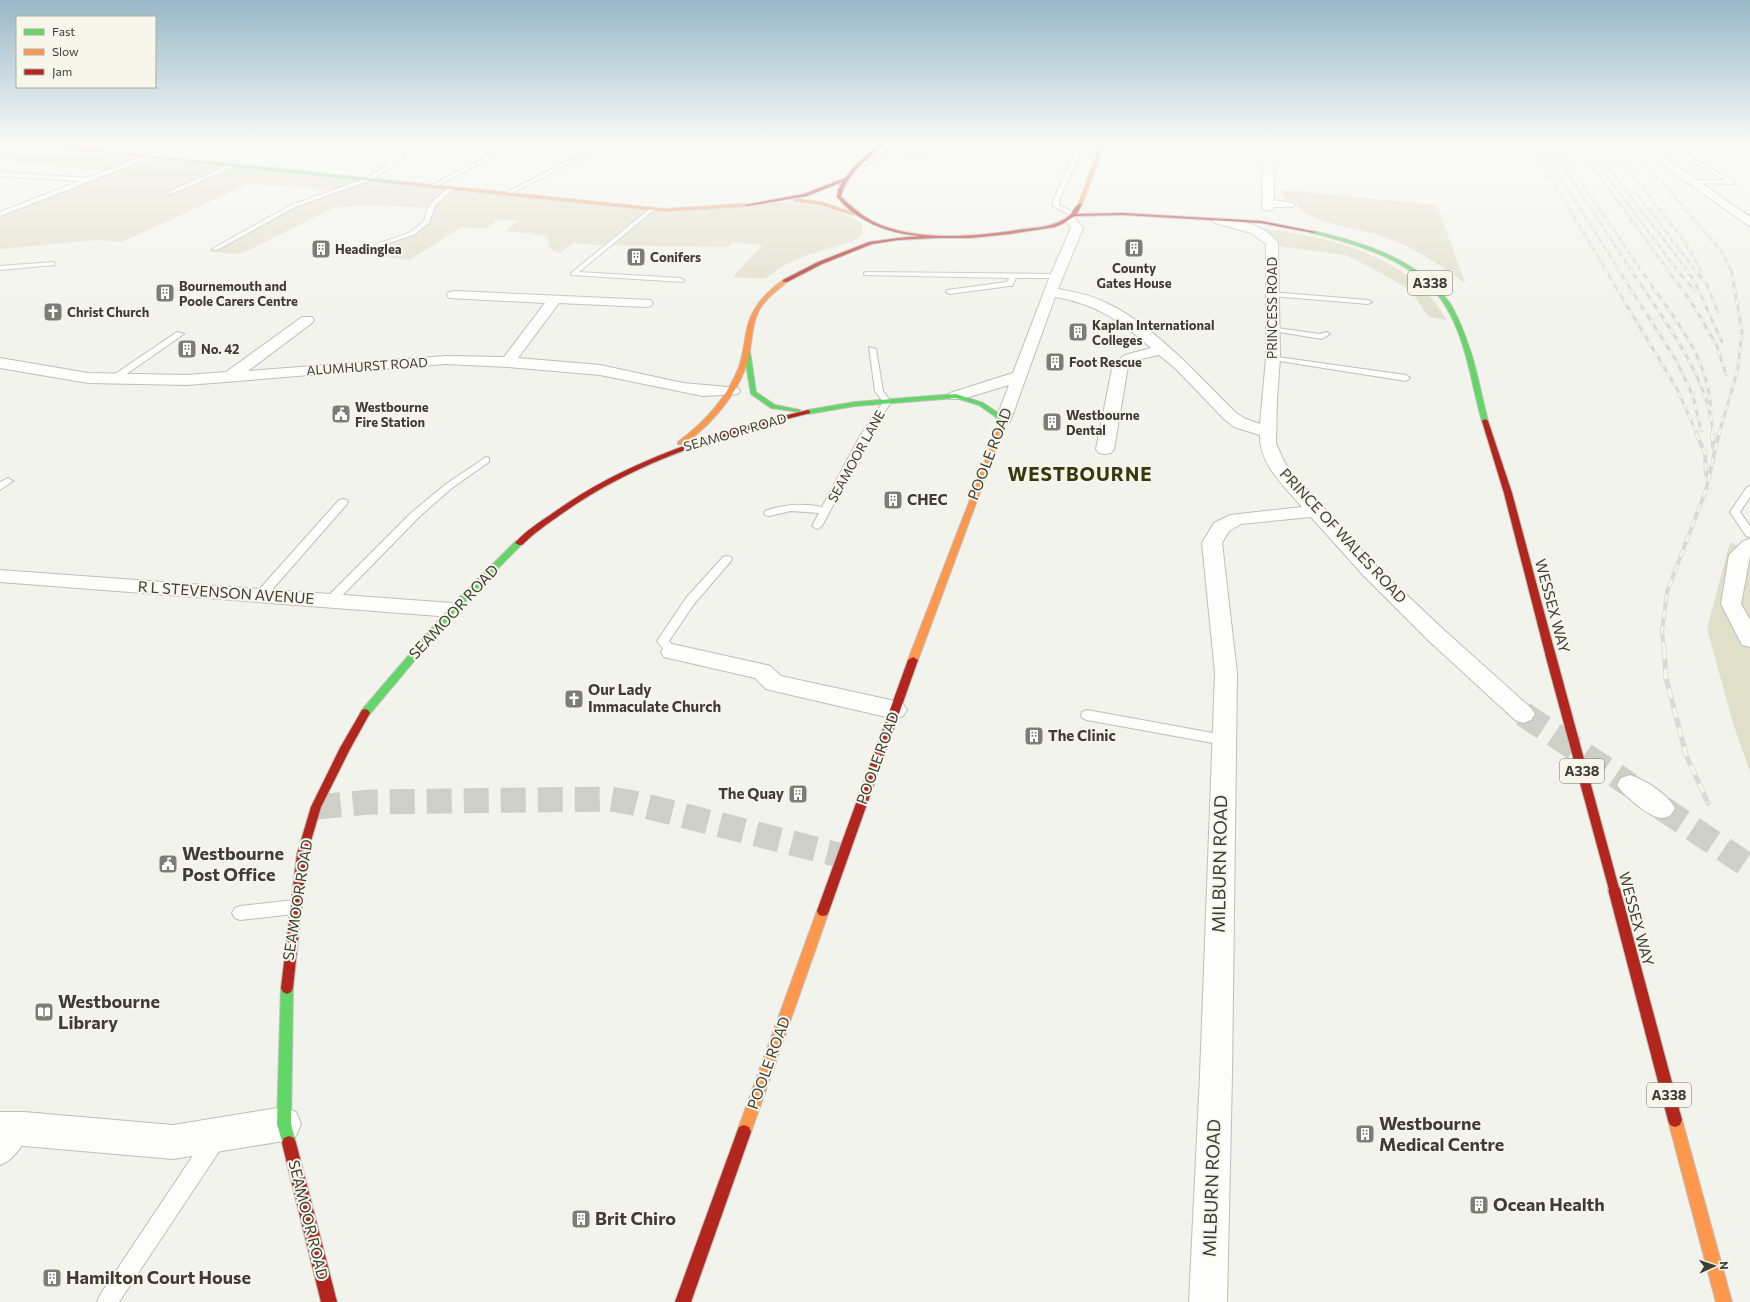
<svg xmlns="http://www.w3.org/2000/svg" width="1750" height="1302" font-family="Commissioner,sans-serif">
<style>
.green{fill:#e0dfca}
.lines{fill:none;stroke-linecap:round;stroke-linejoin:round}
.street-tunnel{stroke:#cfcfc9;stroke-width:25;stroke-dasharray:25 12;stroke-linecap:butt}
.lane-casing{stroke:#bebeba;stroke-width:2}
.street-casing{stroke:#bebeba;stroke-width:2}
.fast-casing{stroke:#bebeba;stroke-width:2}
.slow-casing{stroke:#bebeba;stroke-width:2}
.jam-casing{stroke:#bebeba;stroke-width:2}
.lane{fill:#fdfdfc;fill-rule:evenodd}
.street{fill:#fdfdfc;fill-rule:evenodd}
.fast{fill:#63d668;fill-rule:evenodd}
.slow{fill:#ff974d;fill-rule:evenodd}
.jam{fill:#b3261e;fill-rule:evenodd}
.rail-far3-casing{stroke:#d9d9d7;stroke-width:2.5}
.rail-far2-casing{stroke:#d9d9d7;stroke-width:3}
.rail-far1-casing{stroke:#d9d9d7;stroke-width:4}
.rail-casing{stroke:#d9d9d7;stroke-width:5}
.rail-far3{stroke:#f6f6ea;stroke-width:1.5;stroke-dasharray:4.5;stroke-linecap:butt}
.rail-far2{stroke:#f6f6ea;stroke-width:2;stroke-dasharray:6;stroke-linecap:butt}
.rail-far1{stroke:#f6f6ea;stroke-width:2.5;stroke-dasharray:8;stroke-linecap:butt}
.rail{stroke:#f6f6ea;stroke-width:3.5;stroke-dasharray:10;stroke-linecap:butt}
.jam-bridge-casing{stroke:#bebeba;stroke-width:12;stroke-linecap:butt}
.jam-bridge{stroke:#b3261e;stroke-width:10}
.labels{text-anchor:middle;stroke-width:4;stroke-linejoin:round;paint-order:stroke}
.far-poi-label{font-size:13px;font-weight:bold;fill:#3d3d38;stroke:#f6f6ea;text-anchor:start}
.far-street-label{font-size:13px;fill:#3d3d38;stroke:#f6f6ea}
.shield{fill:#f6f6ea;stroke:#74746d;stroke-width:1}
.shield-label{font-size:14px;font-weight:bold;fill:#3d3d38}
.street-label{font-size:15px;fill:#3d3d38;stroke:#f6f6ea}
.poi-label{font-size:15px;font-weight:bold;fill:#3d3d38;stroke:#f6f6ea;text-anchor:start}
.near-poi-label{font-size:18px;font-weight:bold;fill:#3d3d38;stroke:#f6f6ea;text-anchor:start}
.near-street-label{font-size:18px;fill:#3d3d38;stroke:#f6f6ea}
.district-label{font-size:19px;font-weight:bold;letter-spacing:1px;fill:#39370d;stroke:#f6f6ea}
</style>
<rect width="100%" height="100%" fill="#f3f3ed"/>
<path class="green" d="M 0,143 L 25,143 L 664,210 C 723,205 810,189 862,224 L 862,235 L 853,241 L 807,255 L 783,266 L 765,279 L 733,277 L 762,245 L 734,242 L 729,247 L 594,245 L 574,243 L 560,253 L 550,249 L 547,236 L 505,231 L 519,221 L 499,219 L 485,229 L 462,227 L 409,260 L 366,254 L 381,244 L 411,234 L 427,223 L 430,208 L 367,205 L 333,208 L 241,254 L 208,252 L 293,206 L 337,190 L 248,184 L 122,242 L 98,240 L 0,249 L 0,214 L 110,171 L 18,163 L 7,157 L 0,156 Z
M 1281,190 L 1437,205 L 1465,283 C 1440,265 1415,248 1385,237 C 1362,229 1316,224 1299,208 L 1297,202 L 1286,200 L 1281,196 Z
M 1256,228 C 1304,233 1358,244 1399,270 C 1419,282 1435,301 1447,320 L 1429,317 L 1410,290 L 1379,272 L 1346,255 L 1282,247 L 1267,234 Z
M 1730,542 L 1750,552 L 1750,772 L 1733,723 L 1707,629 Z"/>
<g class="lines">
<path class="street-tunnel" d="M 1523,714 L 1630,785
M 316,807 L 370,802 L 610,799 L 634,803 L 843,856
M 1662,808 L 1750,867"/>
<defs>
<path id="lane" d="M 25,143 L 31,144 L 0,156 L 0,152 Z
M 512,143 L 520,143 L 435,187 L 430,186 Z
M 898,143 L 904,143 L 897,150 C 910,156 925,156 938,150 L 938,149 L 930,143 L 937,143 L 944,148 L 942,152 L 929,157 L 917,158 L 894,153 L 860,167 L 855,166 L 892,150 Z
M 1047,143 L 1070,146 L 1078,151 L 1079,156 L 1059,200 L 1059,205 L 1076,214 L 1076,216 L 1072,216 L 1053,206 L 1053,200 L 1073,156 L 1072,152 Z
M 1209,143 L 1215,143 L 1213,148 L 1209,148 Z
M 1310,143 L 1334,143 L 1395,150 L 1392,152 Z
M 1648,149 L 1683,152 L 1735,182 L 1732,184 L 1691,183 L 1690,182 L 1693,180 L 1725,180 L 1680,155 L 1646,152 Z
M 585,152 L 590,153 L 508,195 L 503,194 Z
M 403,153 L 405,156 L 393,162 L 391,168 L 371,180 L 295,207 L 217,250 L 212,249 L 291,205 L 367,178 L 386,166 L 388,160 Z
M 150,154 L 152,157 L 0,216 L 0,212 L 79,181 L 0,176 L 0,172 L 87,178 Z
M 234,163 L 236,166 L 171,194 L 166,193 Z
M 449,187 L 454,188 L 435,206 L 429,223 L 413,235 L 383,245 L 368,255 L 364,255 L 364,253 L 379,243 L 409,233 L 424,221 L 427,210 L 433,201 Z
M 652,207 L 655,209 L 654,210 L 579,272 L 680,278 L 684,280 L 683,282 L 571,275 L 571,273 Z
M 53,262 L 55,263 L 55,265 L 0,270 L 0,266 Z
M 866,272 L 1056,274 L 1060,276 L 1056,278 L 1016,278 L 1012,286 L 1009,286 L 950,294 L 946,292 L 947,290 L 1007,282 L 1009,278 L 864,275 L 864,273 Z
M 1269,292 L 1368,300 L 1372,302 L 1368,304 L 1272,296 L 1269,296 Z
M 1270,327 L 1320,334 L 1326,332 L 1330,334 L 1322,339 L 1273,331 L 1270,331 Z
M 177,332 L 184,334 L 118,380 L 112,380 L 112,376 Z
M 869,347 L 876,349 L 883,391 L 891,402 L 870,436 L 822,526 L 817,529 L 812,526 L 819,513 L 791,511 L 769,516 L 765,515 L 764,513 L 765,511 C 784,504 802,503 822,507 L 860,436 L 883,402 L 875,391 Z
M 1270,356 L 1406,375 L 1410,378 L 1406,381 L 1273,360 L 1270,360 Z
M 486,457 L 489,458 L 489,462 L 452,488 L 420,516 L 334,604 L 326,604 L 324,601 L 326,598 L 412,512 L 446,484 Z
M 8,478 L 13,481 L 0,490 L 0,482 Z
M 1750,486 L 1750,497 L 1740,512 L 1750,526 L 1750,537 L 1746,536 L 1730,512 L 1747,487 Z
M 343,499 L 347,500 L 348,502 L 347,504 L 264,599 L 256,599 L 254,596 L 256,593 L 339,500 Z
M 727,556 L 731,557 L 732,559 L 731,561 L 694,604 L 669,641 L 678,652 L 676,655 L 668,655 L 657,641 L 686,598 L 723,557 Z
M 1087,710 L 1224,735 L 1229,736 L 1231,740 L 1229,744 L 1224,745 L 1087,720 L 1082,718 L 1081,715 L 1082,712 Z
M 294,900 L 299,902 L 302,907 L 299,912 L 294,914 L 240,920 L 235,918 L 232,913 L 235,908 L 240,906 Z
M 19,1125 L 25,1128 L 28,1134 C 23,1146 12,1161 0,1165 L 0,1142 L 13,1128 Z
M 215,1131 L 222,1133 L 224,1140 L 222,1147 L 119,1302 L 97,1302 L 100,1295 L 208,1133 Z"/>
<path id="street" d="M 1263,143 L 1273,143 L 1274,200 L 1293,203 L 1295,205 L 1293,207 L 1274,207 L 1272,210 L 1268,211 L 1262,208 Z
M 1632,143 L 1644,143 L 1750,217 L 1750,226 L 1746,224 Z
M 1070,216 L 1074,217 L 1083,228 L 1058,289 C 1073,292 1088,294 1102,301 C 1150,321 1199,376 1236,413 L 1246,419 L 1260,424 L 1266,358 L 1266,244 L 1251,233 L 1215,223 L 1213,221 L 1219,218 C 1240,221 1265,224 1278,243 L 1280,358 L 1277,399 L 1276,443 L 1282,457 L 1289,470 L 1377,567 L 1444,630 L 1531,708 L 1535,714 L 1531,720 L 1523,723 L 1515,720 L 1428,640 L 1363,575 L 1311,517 L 1241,524 L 1229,531 L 1222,543 L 1237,673 L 1232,1075 L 1227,1302 L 1189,1302 L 1200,1075 L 1215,673 L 1202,543 L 1214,523 L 1230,515 L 1302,507 C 1284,486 1259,464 1260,435 L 1234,427 L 1224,419 L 1176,369 L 1159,355 L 1141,359 L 1128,366 L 1114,449 L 1111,453 L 1105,454 L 1099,453 L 1096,449 L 1113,364 L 1125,355 L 1151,348 C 1120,321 1097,304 1055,297 L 1010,422 L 1004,424 L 998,422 L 996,419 L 1009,385 L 962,399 L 950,399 L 948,396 L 950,393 L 1013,373 L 1050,276 L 1071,228 L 1064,219 Z
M 454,291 L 651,300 L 653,303 L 651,306 L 646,307 L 559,303 L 518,358 L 600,365 L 683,383 L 738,388 L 740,391 L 738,394 L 703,396 L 600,375 L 508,367 L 446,364 L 187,385 L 88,383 L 0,368 L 0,358 L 88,373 L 187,375 L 226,372 L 302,317 L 312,317 L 314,320 L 312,323 L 248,371 L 446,356 L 504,357 L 545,303 L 449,298 L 447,295 L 449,292 Z
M 1750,539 L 1750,556 L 1741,604 L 1750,620 L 1750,647 L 1742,645 L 1721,604 L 1729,555 L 1743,541 Z
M 0,570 L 452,603 L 459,605 L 463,610 L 459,615 L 452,617 L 0,582 Z
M 672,644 L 762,664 L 770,666 L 781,676 L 895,701 L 903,704 L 907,710 L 903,716 L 895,719 L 774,691 L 766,689 L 755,678 L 664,657 L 661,652 L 664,647 Z
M 1630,775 C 1645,780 1668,794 1675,808 L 1671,815 C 1669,816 1665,818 1662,818 C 1651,819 1622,794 1617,785 L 1621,778 Z
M 284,1107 L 296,1112 L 301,1124 L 296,1136 L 284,1141 L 173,1159 L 24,1146 L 0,1146 L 0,1112 L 24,1112 L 173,1125 Z"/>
<path id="fast" d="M 220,163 L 403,182 L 405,183 L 403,184 L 221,165 Z
M 1314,231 C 1363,243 1418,259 1449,302 C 1459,317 1465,336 1471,353 C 1478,375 1482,398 1488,421 L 1487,422 L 1483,422 L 1482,421 C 1471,383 1467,340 1445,305 C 1419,262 1358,244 1312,233 L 1312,232 Z
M 747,350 L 750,352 L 756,392 L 775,405 L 800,410 L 800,412 L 771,408 L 751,394 L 744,352 Z
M 956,394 L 983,403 L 1006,418 L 1007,419 L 1002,431 L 1000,432 L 997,430 L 1000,420 L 979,405 L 956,398 L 855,406 L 808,414 L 805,412 L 808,410 L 855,402 Z
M 516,541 L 519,541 L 523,543 L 455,612 L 368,716 L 362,716 L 360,713 L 362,710 L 449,608 Z
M 287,982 L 291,984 L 293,988 L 291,1124 L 296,1143 L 294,1148 L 289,1150 L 284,1148 L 277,1124 L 281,988 L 283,984 Z"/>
<path id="slow" d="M 23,143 L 38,143 L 223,164 L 221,165 Z
M 1101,143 L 1105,143 L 1082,204 L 1078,205 Z
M 403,182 L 664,209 L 747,204 L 749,205 L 747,206 L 664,211 L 401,184 Z
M 796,199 L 821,202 L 856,214 L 854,215 L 818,204 L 794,201 Z
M 783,280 L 788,281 C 777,291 765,298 758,312 C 751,327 752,344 748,360 C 740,388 720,414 698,433 C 693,437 685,446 678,444 L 678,442 C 705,422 727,398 739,367 C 743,356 744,345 746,334 C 750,309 764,294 783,280 Z
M 1000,428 L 1003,430 L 918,660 L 916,662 L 910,662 L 908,660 L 997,430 Z
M 823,906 L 827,907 L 829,911 L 751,1132 L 749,1137 L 744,1139 L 739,1137 L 737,1132 L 817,911 L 819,907 Z
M 1675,1113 L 1680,1115 L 1682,1120 L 1732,1302 L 1716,1302 L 1668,1120 L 1670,1115 Z"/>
<path id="jam" d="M 879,143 L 884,143 C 869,159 846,173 841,197 C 851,206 861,215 872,221 C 913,242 973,237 1017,230 C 1031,228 1048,228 1061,221 C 1074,215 1073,207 1080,203 L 1082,204 L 1077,214 L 1123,213 L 1261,221 L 1316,232 L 1314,233 L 1261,223 L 1123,215 L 1075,216 L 1064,223 L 1055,227 L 1010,234 L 971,238 L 938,238 L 898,240 L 872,244 L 822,264 L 787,282 L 783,282 L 783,280 L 818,262 L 869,242 L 898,238 L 920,236 C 887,233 858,222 837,197 L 838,190 L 842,182 L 807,196 L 747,206 L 745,205 L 804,194 L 845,178 L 854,167 Z
M 808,410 L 810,411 L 810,413 C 722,435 635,461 560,515 C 547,524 534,533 522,545 L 519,545 L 515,543 C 525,531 540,522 553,513 C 630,458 718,432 808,410 Z
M 1485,419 L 1488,421 L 1512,493 L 1555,653 L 1550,656 L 1545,653 L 1504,493 L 1482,421 Z
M 913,657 L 918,660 L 829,911 L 827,915 L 823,916 L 819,915 L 817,911 L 908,660 Z
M 365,709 L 368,710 L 370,713 L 350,749 L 321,807 L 307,854 L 293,988 L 291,992 L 287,994 L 283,992 L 281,988 L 297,854 L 311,807 L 340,748 L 362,710 Z
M 1614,884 L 1618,885 L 1620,889 L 1682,1120 L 1680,1125 L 1675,1127 L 1670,1125 L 1668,1120 L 1608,889 L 1610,885 Z
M 744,1125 L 749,1127 L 751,1132 L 691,1302 L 675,1302 L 737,1132 L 739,1127 Z
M 289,1136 L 294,1138 L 296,1143 L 337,1302 L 321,1302 L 282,1143 L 284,1138 Z"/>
</defs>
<use href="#lane" class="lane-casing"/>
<use href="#street" class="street-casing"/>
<use href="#fast" class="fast-casing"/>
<use href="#slow" class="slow-casing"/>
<use href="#jam" class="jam-casing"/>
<use href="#lane" class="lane"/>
<use href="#street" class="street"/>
<use href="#fast" class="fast"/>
<use href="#slow" class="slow"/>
<use href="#jam" class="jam"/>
<defs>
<path id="rail-far3" d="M 1530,143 L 1606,270
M 1539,143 L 1619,270
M 1548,143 L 1631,270
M 1555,143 L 1641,270
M 1572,143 L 1583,153 L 1668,270
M 1588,143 L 1601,157 L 1687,270
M 1603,143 C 1621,159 1635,178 1649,196 C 1668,220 1688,242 1700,270
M 1618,143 L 1662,182 L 1721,251 L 1731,270
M 1601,168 L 1677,270
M 1635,191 L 1695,270"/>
<path id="rail-far2" d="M 1605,269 L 1677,389 L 1697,434
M 1618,269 L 1676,360 L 1693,396 L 1701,431
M 1630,269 C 1660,314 1710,378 1713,434
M 1640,269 C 1670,313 1709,355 1711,411
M 1667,269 L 1692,303 L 1717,346 L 1726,375
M 1676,269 L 1695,291
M 1686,269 L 1695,282 L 1722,342
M 1694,269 L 1707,285 L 1718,312
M 1700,269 L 1701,271
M 1719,434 L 1738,369 L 1742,331 L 1731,269"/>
<path id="rail-far1" d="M 1696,433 L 1705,453 L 1706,475
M 1712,433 L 1713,447
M 1664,650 L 1662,631 L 1667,592 L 1706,490 L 1719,433"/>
<path id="rail" d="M 1664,649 L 1666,678 L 1686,755 L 1708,803"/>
</defs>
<use href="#rail-far3" class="rail-far3-casing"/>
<use href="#rail-far2" class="rail-far2-casing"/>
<use href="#rail-far1" class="rail-far1-casing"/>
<use href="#rail" class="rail-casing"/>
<use href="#rail-far3" class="rail-far3"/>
<use href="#rail-far2" class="rail-far2"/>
<use href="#rail-far1" class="rail-far1"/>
<use href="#rail" class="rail"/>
<defs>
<path id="jam-bridge" d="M 1550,653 L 1614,889"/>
</defs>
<use href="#jam-bridge" class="jam-bridge-casing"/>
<use href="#jam-bridge" class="jam-bridge"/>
</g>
<linearGradient id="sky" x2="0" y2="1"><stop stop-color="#98b8c7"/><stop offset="0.44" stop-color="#fafaf7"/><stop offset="1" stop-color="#fafaf7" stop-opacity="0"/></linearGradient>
<rect width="1750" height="326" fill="url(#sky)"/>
<defs>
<symbol id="building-square" viewBox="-11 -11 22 22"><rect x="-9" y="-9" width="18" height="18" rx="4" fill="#7d7d77" stroke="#f6f6ea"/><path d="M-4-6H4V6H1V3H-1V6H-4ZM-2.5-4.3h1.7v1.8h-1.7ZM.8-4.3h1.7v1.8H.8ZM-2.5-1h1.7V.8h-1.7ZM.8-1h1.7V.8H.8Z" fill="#fff"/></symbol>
<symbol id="church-square" viewBox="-11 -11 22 22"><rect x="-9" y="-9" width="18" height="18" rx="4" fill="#7d7d77" stroke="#f6f6ea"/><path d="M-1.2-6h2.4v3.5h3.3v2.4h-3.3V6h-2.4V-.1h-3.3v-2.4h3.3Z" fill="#fff"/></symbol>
<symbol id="civic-square" viewBox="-11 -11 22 22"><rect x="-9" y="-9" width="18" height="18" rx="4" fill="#7d7d77" stroke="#f6f6ea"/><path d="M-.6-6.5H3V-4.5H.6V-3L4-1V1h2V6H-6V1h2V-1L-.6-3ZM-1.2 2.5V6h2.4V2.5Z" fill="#fff"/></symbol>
<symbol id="library-square" viewBox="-11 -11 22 22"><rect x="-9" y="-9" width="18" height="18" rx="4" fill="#7d7d77" stroke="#f6f6ea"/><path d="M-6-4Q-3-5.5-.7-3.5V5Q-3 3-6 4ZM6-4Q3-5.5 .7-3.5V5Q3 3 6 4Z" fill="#fff"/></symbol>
</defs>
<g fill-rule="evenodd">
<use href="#building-square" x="1123" y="237" width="22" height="22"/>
<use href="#building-square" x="310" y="238" width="22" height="22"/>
<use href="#building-square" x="625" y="246" width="22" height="22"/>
<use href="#building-square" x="154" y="282" width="22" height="22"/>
<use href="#church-square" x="42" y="301" width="22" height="22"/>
<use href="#building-square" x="1067" y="321" width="22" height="22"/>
<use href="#building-square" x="176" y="338" width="22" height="22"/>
<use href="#building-square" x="1044" y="351" width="22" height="22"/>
<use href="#civic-square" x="330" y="403" width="22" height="22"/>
<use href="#building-square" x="1041" y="411" width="22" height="22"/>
<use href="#building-square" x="882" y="489" width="22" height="22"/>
<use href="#church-square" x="563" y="688" width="22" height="22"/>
<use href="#building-square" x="1023" y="725" width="22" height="22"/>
<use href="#building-square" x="787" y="783" width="22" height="22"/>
<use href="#civic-square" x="157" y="853" width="22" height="22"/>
<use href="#library-square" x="33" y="1001" width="22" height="22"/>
<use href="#building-square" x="1354" y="1123" width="22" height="22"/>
<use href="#building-square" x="1468" y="1194" width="22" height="22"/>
<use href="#building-square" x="570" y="1208" width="22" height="22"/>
<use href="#building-square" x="41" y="1267" width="22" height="22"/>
</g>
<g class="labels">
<g class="far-poi-label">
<text x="335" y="254">Headinglea</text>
<text x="650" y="262">Conifers</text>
<text x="1134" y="273" text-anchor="middle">County<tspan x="1134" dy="15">Gates House</tspan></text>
<text x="179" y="291">Bournemouth and<tspan x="179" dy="15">Poole Carers Centre</tspan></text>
<text x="67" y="317">Christ Church</text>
<text x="1092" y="330">Kaplan International<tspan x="1092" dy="15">Colleges</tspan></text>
<text x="201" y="354">No. 42</text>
<text x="1069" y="367">Foot Rescue</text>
<text x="355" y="412">Westbourne<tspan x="355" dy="15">Fire Station</tspan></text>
<text x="1066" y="420">Westbourne<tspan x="1066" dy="15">Dental</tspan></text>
</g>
<g class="far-street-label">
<text transform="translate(1272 308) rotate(-90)" y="5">PRINCESS ROAD</text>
<text transform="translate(367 366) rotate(-4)" y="5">ALUMHURST ROAD</text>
<text transform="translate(735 432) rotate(-16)" y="5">SEAMOOR ROAD</text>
<text transform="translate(856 456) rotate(-61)" y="5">SEAMOOR LANE</text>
</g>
<g class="shield">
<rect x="1408" y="271" width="44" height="24" rx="3"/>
<rect x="1560" y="759" width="44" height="24" rx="3"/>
<rect x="1647" y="1083" width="44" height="24" rx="3"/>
</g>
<g class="shield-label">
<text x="1430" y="288">A338</text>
<text x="1582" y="776">A338</text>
<text x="1669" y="1100">A338</text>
</g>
<g class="street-label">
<text transform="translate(990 454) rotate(-69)" y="5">POOLE ROAD</text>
<text transform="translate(1343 536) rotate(47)" y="5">PRINCE OF WALES ROAD</text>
<text transform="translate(226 593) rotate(4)" y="5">R L STEVENSON AVENUE</text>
<text transform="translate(1552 606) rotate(75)" y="5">WESSEX WAY</text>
<text transform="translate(454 612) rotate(-47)" y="5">SEAMOOR ROAD</text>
<text transform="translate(878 758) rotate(-70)" y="5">POOLE ROAD</text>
<text transform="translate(298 900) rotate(-81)" y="5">SEAMOOR ROAD</text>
<text transform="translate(1636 919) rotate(75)" y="5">WESSEX WAY</text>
<text transform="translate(769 1063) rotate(-70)" y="5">POOLE ROAD</text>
<text transform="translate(308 1220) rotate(76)" y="5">SEAMOOR ROAD</text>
</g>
<g class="poi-label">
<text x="907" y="505">CHEC</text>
<text x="588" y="695">Our Lady<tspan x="588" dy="17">Immaculate Church</tspan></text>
<text x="1048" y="741">The Clinic</text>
<text x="784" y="799" text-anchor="end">The Quay</text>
</g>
<g class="near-poi-label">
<text x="182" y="860">Westbourne<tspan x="182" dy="21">Post Office</tspan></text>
<text x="58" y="1008">Westbourne<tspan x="58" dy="21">Library</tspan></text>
<text x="1379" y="1130">Westbourne<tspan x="1379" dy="21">Medical Centre</tspan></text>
<text x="1493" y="1211">Ocean Health</text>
<text x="595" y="1225">Brit Chiro</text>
<text x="66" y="1284">Hamilton Court House</text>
</g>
<g class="near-street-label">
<text transform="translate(1220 864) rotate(-89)" y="6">MILBURN ROAD</text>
<text transform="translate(1212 1188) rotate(-88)" y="6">MILBURN ROAD</text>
</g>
<g class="district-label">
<text x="1080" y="481">WESTBOURNE</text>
</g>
</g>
<rect x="16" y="16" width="140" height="72" fill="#f6f6ea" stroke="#acaca3"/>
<rect x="24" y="29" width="20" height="6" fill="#63d668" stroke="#acaca3"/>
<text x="52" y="36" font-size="12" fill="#3d3d38">Fast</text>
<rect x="24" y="49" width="20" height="6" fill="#ff974d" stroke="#acaca3"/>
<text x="52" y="56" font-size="12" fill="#3d3d38">Slow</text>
<rect x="24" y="69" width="20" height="6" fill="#b3261e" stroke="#acaca3"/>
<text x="52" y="76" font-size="12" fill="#3d3d38">Jam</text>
<g transform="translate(1714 1266) rotate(87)" stroke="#f6f6ea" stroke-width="3" paint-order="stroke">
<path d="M0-3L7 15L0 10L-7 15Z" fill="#3d3d38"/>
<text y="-6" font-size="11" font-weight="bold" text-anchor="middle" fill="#3d3d38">N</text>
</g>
</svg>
